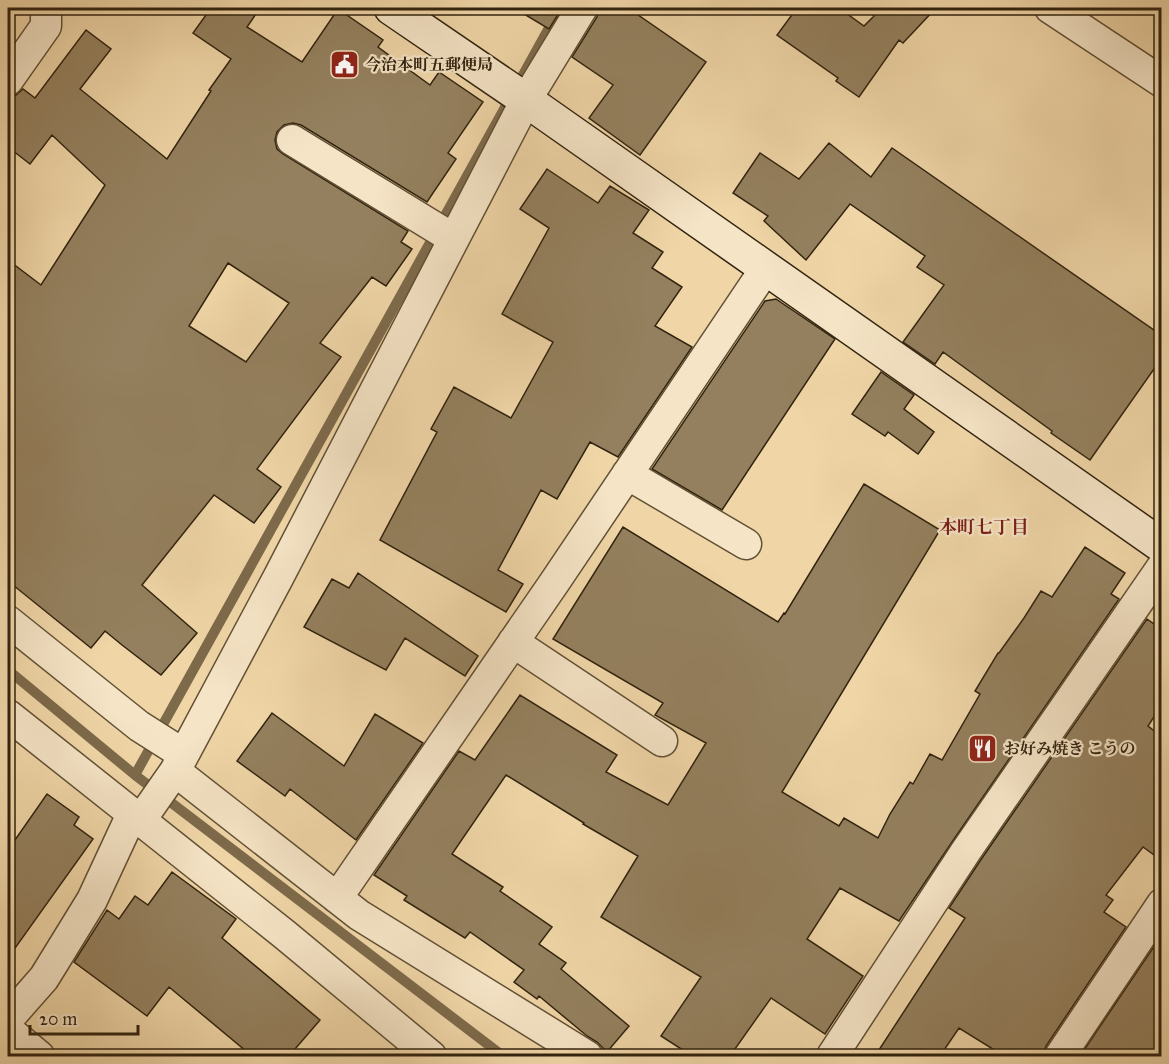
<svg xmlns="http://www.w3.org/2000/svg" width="1169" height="1064" font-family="'IM FELL Great Primer','Noto Serif JP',serif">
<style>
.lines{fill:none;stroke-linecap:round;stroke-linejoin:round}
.stream{stroke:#7d6a4b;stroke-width:10}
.building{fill:#94805e;stroke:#31230f;stroke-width:1.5;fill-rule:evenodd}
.street-casing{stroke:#615035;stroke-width:33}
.secondary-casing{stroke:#31230f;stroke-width:36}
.street{stroke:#f5e4c6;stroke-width:30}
.secondary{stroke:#f5e4c6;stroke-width:33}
.labels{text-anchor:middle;stroke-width:4.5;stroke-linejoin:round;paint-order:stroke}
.poi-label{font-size:16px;font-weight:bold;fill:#31230f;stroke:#f5e4c6;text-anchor:start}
.neighbourhood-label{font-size:18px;font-weight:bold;fill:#7a1f14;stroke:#f5e4c6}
</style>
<rect width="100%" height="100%" fill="#f0d6a7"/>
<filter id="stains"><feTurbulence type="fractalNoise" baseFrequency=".00333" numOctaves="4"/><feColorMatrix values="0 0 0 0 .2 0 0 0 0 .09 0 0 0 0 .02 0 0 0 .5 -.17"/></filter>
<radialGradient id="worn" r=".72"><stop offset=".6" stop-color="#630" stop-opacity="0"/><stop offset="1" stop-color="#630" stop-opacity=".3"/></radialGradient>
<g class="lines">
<path class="stream" d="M 8,670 L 135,775 L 503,1056
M 135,775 L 560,8"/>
</g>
<path class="building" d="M 211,8 L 260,8 L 247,27 L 302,62 L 338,9 L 383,40 L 378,47 L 430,85 L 439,72 L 483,102 L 448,153 L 456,159 L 427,202 L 301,125 L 293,123 L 284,125 L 277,132 L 275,140 L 277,149 L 283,154 L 408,231 L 401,242 L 412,249 L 386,286 L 372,277 L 320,343 L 341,357 L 257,469 L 281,487 L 254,523 L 214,495 L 142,585 L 197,633 L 161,675 L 122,645 L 105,631 L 91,648 L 8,581 L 8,260 L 41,285 L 105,185 L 52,135 L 30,164 L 8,147 L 8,97 L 16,95 L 23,89 L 35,98 L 86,30 L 111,49 L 80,89 L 167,159 L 211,91 L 209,90 L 231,59 L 193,33 ZM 228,263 L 289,303 L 246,362 L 189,326 Z
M 514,8 L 562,8 L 549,29 Z
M 599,8 L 628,8 L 706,62 L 640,155 L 589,118 L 613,85 L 572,57 L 597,17 Z
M 797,8 L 839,8 L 864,26 L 874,16 L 865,8 L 936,8 L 903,43 L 899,40 L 859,97 L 836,81 L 838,78 L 777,35 Z
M 829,143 L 871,177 L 892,148 L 1161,335 L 1161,359 L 1090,460 L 1051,433 L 1052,431 L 943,352 L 935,364 L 903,342 L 944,285 L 917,267 L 925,256 L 850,204 L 806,260 L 764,221 L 768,216 L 733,193 L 760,153 L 799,179 Z
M 547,169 L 598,203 L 610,186 L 649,210 L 633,233 L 663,252 L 652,268 L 682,287 L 655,326 L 692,347 L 618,457 L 590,442 L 557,499 L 541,490 L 498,570 L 523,584 L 506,612 L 380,540 L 437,432 L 431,429 L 454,387 L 511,418 L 553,342 L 502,314 L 549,228 L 520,209 Z
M 776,299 L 835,339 L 722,510 L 652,469 L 765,301 Z
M 881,372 L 914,395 L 904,409 L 934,432 L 918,454 L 888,432 L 885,436 L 852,414 Z
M 864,484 L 940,530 L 782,792 L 839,826 L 844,818 L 878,838 L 890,814 L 910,782 L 913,784 L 930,754 L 942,760 L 980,694 L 975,691 L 998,653 L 999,653 L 1024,618 L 1041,591 L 1052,597 L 1085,547 L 1125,573 L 1111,594 L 1119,599 L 952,842 L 899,921 L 840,888 L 807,939 L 863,976 L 825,1034 L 771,998 L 730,1056 L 692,1056 L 661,1036 L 701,977 L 601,917 L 638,856 L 583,824 L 584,823 L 506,775 L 452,854 L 503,887 L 500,891 L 552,927 L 539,944 L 566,963 L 561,969 L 629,1026 L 607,1052 L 597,1042 L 587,1036 L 539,996 L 537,999 L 514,982 L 524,970 L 470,932 L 465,938 L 404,900 L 407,896 L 374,875 L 459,751 L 475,760 L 520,695 L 617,755 L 606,772 L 668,805 L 706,743 L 655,715 L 663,703 L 553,639 L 623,527 L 778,622 L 784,613 L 785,614 Z
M 358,573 L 478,656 L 465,676 L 405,638 L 386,670 L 304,627 L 332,579 L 349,588 Z
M 1147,619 L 1161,629 L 1161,706 L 1148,726 L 1161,736 L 1161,860 L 1143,847 L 1106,895 L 1113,900 L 1104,912 L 1126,927 L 1046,1046 L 1043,1056 L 1004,1056 L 959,1028 L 940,1056 L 875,1056 L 965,918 L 949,908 L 980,861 Z
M 272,713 L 344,766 L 375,714 L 423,743 L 356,840 L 290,789 L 285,796 L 237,761 Z
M 47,794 L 79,817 L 74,825 L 93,839 L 8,958 L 8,850 Z
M 172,872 L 236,919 L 222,938 L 320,1020 L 289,1056 L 252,1056 L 169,987 L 147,1016 L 74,962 L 107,910 L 119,919 L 135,896 L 148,905 Z
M 1155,945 L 1161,950 L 1161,1056 L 1080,1056 Z"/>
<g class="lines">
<defs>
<path id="street" d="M 1050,8 L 1162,82
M 8,80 L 46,26 L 46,8
M 292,140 L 454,239
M 627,474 L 746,544
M 8,621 L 139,726 L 183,754
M 513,642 L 662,741
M 8,715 L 284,934 L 431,1056
M 175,771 L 359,915 L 587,1056
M 140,821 L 175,771 L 278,578 L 526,100 L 582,8
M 337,898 L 554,583 L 766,268
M 8,1019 L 44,978 L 92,900 L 132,814
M 8,1030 L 39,1056
M 832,1056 L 966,851 L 1162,567
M 1060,1056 L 1162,904"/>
<path id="secondary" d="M 391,8 L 526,100 L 1162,546"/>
</defs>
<use href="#street" class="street-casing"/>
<use href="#secondary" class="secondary-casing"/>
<use href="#street" class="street"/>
<use href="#secondary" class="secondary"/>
</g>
<defs>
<symbol id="civic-square" viewBox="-11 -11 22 22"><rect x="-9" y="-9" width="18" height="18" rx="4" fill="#8f2418" stroke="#f5e4c6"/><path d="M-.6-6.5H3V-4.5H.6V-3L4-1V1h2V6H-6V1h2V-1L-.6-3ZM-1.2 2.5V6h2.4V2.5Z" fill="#fff"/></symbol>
<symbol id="restaurant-square" viewBox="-11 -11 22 22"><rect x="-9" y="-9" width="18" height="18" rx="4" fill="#8f2418" stroke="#f5e4c6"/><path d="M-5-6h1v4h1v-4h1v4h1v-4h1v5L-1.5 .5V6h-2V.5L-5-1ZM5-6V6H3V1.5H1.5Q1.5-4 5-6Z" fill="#fff"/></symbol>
</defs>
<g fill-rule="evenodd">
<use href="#civic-square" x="328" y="48" width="33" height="33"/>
<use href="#restaurant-square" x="966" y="732" width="33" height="33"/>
</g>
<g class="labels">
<g class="poi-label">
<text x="365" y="70">今治本町五郵便局</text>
<text x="1004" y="754">お好み焼き こうの</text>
</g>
<g class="neighbourhood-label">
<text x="984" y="533">本町七丁目</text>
</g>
</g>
<rect width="1169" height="1064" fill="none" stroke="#f0d6a7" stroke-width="30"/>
<rect x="9" y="9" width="1151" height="1046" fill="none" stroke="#31230f" stroke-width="3"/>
<rect x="15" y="15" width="1139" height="1034" fill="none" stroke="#31230f" stroke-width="1.5"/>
<path d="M30 1025v9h108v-9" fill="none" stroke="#31230f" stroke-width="3"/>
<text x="39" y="1025" font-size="18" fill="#31230f" stroke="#f5e4c6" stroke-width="4.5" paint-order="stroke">20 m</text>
<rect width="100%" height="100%" filter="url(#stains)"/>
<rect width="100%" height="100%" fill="url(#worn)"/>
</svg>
